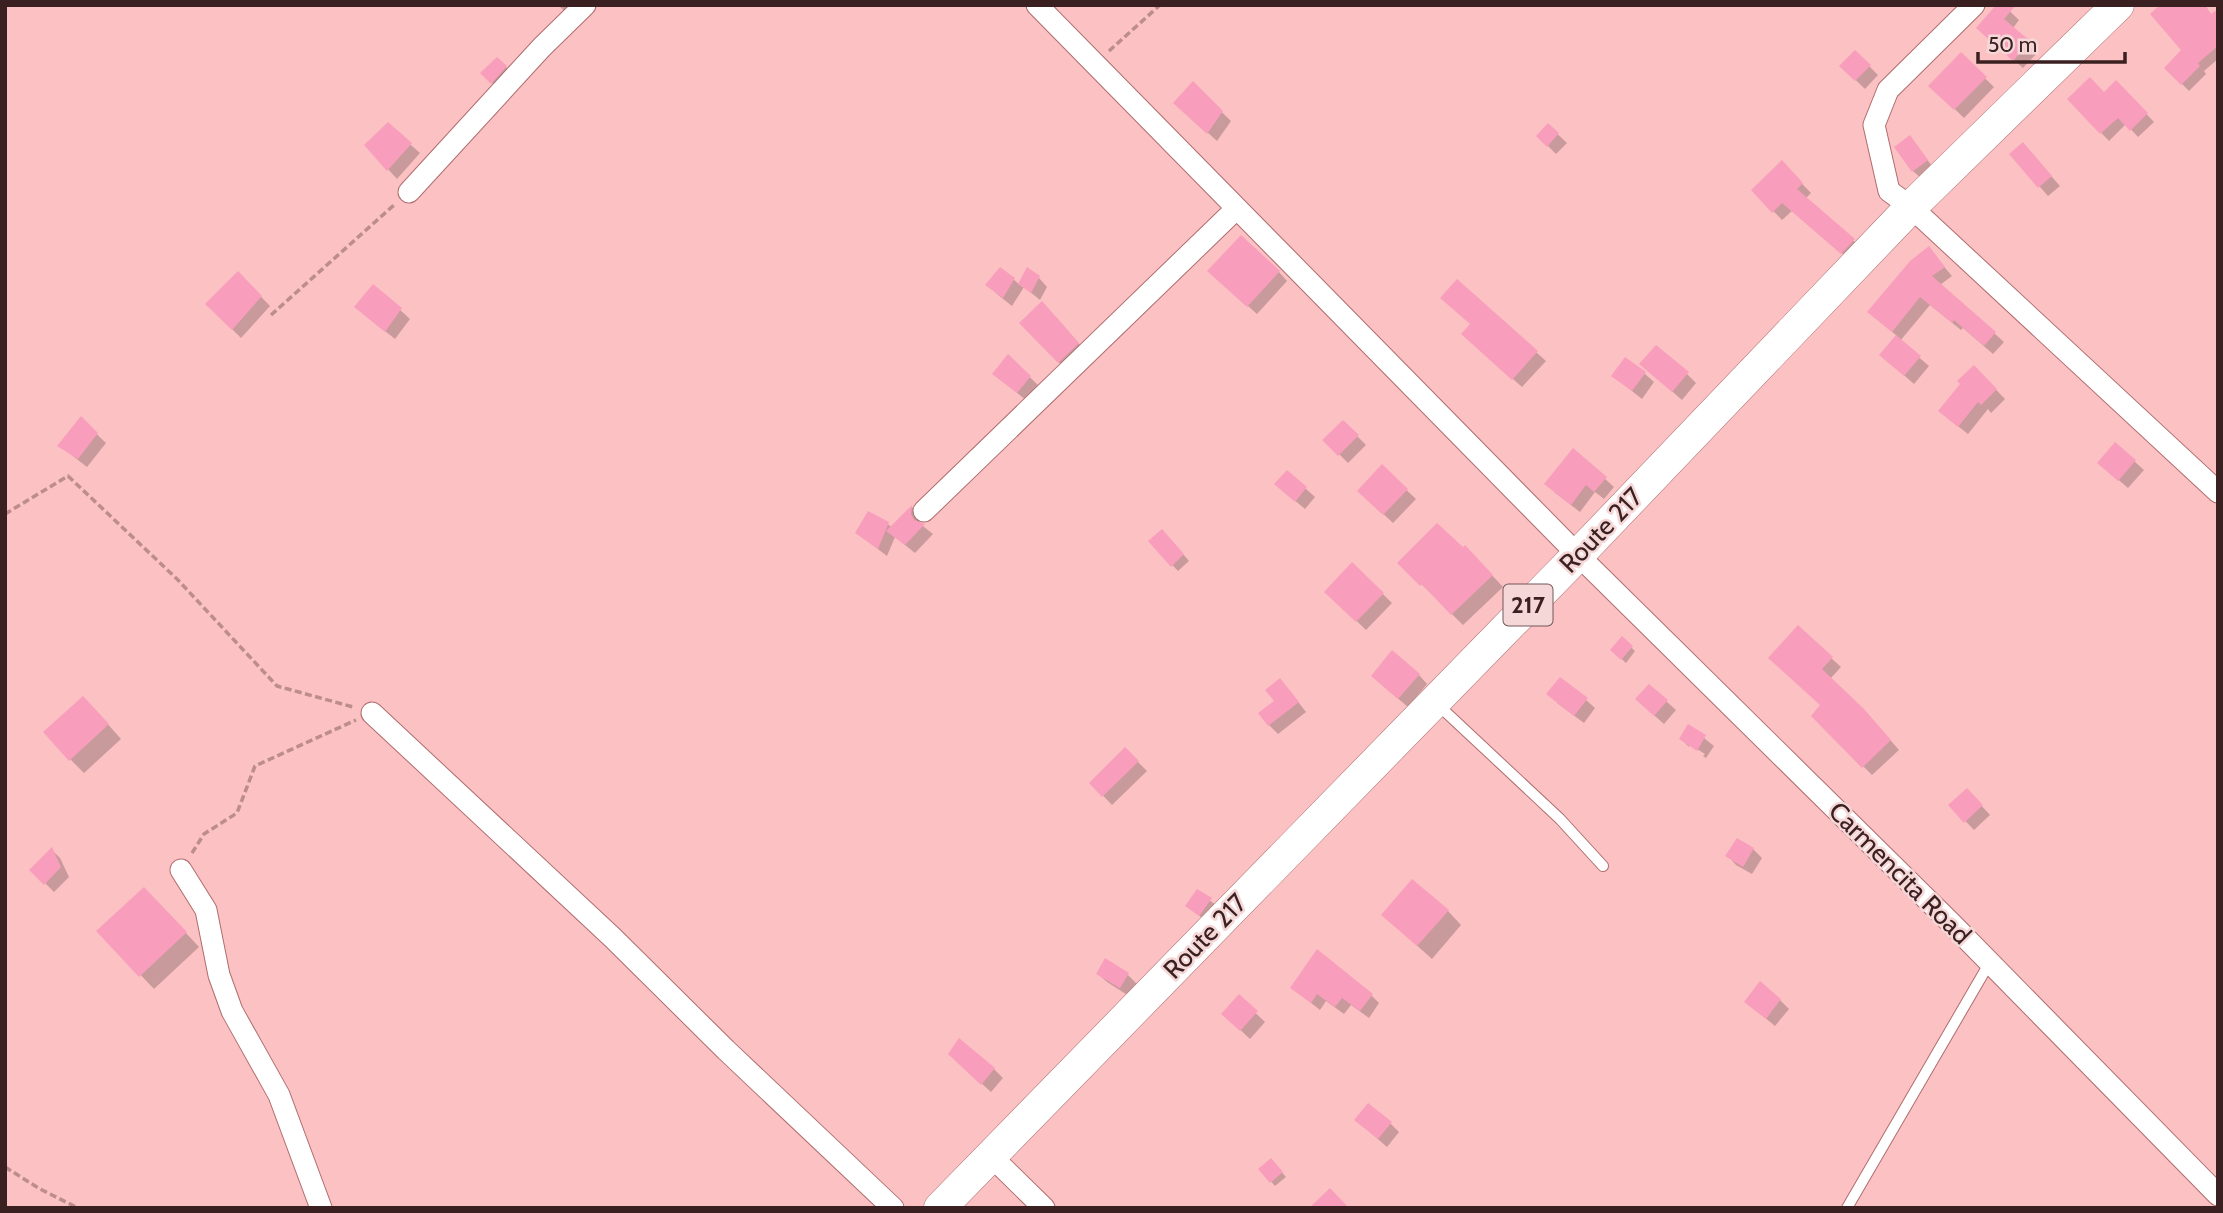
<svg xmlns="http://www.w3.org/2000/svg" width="2223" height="1213" font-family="Cabin,sans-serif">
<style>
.shadow{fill:#0003}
.building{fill:#f89ebc}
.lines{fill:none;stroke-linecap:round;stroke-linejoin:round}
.lane-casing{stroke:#af6d6e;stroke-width:12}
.street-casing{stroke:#af6d6e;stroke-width:23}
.primary-casing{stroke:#af6d6e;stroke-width:33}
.path{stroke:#bd8c8d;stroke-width:3.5;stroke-dasharray:7 3.5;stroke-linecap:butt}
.lane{stroke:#fff;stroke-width:10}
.street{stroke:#fff;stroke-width:21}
.primary{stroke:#fff;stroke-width:32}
.labels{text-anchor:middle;stroke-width:5;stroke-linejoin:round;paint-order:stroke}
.shield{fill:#f5d7d7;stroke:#735758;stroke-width:2}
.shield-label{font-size:24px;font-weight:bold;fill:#3b2021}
.street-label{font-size:26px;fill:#3b2021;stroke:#f5d7d7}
</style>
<rect width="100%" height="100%" fill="#fcc1c2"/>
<path class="shadow" d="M 558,5 L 597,5 L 576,22 Z
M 2003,5 L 2019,20 L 2013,28 L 2038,52 L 2023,68 L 1988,37 Z
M 2205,5 L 2212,16 L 2218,15 L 2218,59 L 2204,71 L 2206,74 L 2189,91 L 2166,68 L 2183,50 Z
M 1855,52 L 1878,75 L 1865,89 L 1841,66 Z
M 1961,55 L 1994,87 L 1964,118 L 1931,86 Z
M 506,67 L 515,76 L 501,91 L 482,73 Z
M 2116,82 L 2154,122 L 2138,137 L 2126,124 L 2109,141 L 2069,99 L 2104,94 Z
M 1193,84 L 1231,121 L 1217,141 L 1185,112 Z
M 388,125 L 420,153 L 397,179 L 366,145 Z
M 1548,125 L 1567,143 L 1556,154 L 1538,136 Z
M 1910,137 L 1935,170 L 1922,179 L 1913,171 Z
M 2031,153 L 2060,186 L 2048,196 L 2011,154 Z
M 1782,163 L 1811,193 L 1805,199 L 1863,249 L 1851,261 L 1792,211 L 1782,220 L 1753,190 Z
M 1929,249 L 1952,276 L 1940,285 L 2004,342 L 1993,354 L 1963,328 L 1961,330 L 1930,305 L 1900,341 L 1929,366 L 1914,384 L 1881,355 L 1897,336 L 1879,321 Z
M 1001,269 L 1020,285 L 1039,278 L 1047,287 L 1040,300 L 1024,287 L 1012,306 L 997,294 L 988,285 Z
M 1279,272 L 1287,281 L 1257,314 L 1219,280 Z
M 238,273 L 270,306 L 241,338 L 207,304 Z
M 1457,281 L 1546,361 L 1522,387 L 1472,342 L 1471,325 Z
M 374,286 L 410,319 L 395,339 L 365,315 Z
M 1056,317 L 1091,358 L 1072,376 L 1021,323 Z
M 1008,356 L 1039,386 L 1027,401 L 1004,382 Z
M 1974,367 L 2005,399 L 1991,413 L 1988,409 L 1968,434 L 1950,420 Z
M 1651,373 L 1687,374 L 1696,383 L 1682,400 Z
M 1645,374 L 1654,382 L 1642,399 L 1613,376 Z
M 81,419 L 106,443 L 87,467 L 60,446 Z
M 1343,422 L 1366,445 L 1348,463 L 1325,440 Z
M 2116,445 L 2144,470 L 2128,488 L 2108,471 Z
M 1573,450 L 1614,487 L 1604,499 L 1595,492 L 1580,512 L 1554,492 Z
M 1382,467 L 1416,499 L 1393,523 L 1359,491 Z
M 1287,472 L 1315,497 L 1305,509 L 1286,493 Z
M 912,507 L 920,516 L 919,523 L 933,534 L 915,553 L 895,537 L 887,556 L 857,533 L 887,523 L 892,528 Z
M 1168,537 L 1189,561 L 1178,571 L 1150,542 Z
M 1476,558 L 1503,587 L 1463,625 L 1400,563 Z
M 1353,565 L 1392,603 L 1366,630 L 1327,592 Z
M 1798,628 L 1841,667 L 1830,679 L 1872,719 L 1899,750 L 1872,775 L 1813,716 L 1823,706 Z
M 1622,639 L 1635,651 L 1626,663 L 1612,650 Z
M 1419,675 L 1427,684 L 1408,707 L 1382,685 Z
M 1649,686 L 1676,710 L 1664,724 L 1646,708 Z
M 1289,690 L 1306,712 L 1278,734 L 1269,725 L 1276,701 Z
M 1586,700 L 1595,708 L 1584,723 L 1557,703 Z
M 97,712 L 121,739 L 84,773 L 70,759 Z
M 1689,726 L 1714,746 L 1706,758 L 1703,756 L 1705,754 L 1689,744 L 1689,747 L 1681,739 Z
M 1125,749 L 1147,771 L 1112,805 L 1091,783 Z
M 1967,790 L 1990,815 L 1974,830 L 1950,805 Z
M 1753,849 L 1762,858 L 1752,874 L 1736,865 L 1728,856 Z
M 52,850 L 60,858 L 69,877 L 54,892 L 32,870 Z
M 1197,891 L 1220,908 L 1209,924 L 1188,906 Z
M 158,903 L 199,947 L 154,989 L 99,931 Z
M 1448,911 L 1461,925 L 1432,959 L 1383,915 Z
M 1098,974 L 1128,975 L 1137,984 L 1129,996 L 1107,982 Z
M 1292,988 L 1371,995 L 1379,1003 L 1369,1018 L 1351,1005 L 1344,1014 L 1326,1001 L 1320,1010 Z
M 1239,997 L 1265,1022 L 1250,1039 L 1233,1023 Z
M 1780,1000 L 1789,1009 L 1775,1026 L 1746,1002 Z
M 959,1063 L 994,1069 L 1003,1078 L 991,1092 Z
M 1356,1120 L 1390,1123 L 1399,1132 L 1387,1147 Z
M 1271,1160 L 1286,1177 L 1275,1186 L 1260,1169 Z"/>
<path class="building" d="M 1996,5 L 2016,5 L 2004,19 L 2030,41 L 2013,61 L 1976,28 Z
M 2160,5 L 2205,5 L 2211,14 L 2218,9 L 2218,46 L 2198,63 L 2200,66 L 2181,85 L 2164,68 L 2181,50 L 2150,14 Z
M 1855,50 L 1871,65 L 1855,81 L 1839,66 Z
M 1961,52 L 1987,77 L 1954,110 L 1928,86 Z
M 497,57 L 507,66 L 491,84 L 480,73 Z
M 2090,77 L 2104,92 L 2116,80 L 2148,113 L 2130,131 L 2118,118 L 2100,134 L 2067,99 Z
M 1193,81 L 1223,111 L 1207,134 L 1173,103 Z
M 388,122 L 412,143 L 387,171 L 364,145 Z
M 1548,123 L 1559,133 L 1547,147 L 1536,136 Z
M 1910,135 L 1928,160 L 1912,172 L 1894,147 Z
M 2023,142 L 2052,176 L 2038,188 L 2009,154 Z
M 1782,160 L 1803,183 L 1797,189 L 1855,239 L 1841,254 L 1782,203 L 1772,213 L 1751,190 Z
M 1241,235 L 1280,271 L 1247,307 L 1207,271 Z
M 1929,246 L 1945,267 L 1932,276 L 1996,332 L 1984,346 L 1954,320 L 1952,323 L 1920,297 L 1892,332 L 1867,312 L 1910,261 Z
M 1000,267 L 1015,278 L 1003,298 L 985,285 Z
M 1027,267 L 1040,276 L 1031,293 L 1018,284 Z
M 238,271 L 262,296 L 232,330 L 205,304 Z
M 1457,279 L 1538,351 L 1512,380 L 1461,334 L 1470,324 L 1440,298 Z
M 373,284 L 402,308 L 385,332 L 354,307 Z
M 1042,301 L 1079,343 L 1058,363 L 1019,323 Z
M 1896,335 L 1921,356 L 1904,376 L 1879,355 Z
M 1656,345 L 1689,372 L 1672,392 L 1639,364 Z
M 1008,354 L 1031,376 L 1017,393 L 992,374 Z
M 1625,357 L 1646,372 L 1632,391 L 1611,376 Z
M 1974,365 L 1997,389 L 1981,405 L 1978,402 L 1958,427 L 1938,411 L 1960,384 L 1957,381 Z
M 81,416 L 98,433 L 78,459 L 57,446 Z
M 1343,420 L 1359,435 L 1338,456 L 1322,440 Z
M 2115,442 L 2136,460 L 2118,481 L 2097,463 Z
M 1573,448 L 1607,477 L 1594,492 L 1586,485 L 1571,505 L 1544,484 Z
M 1382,464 L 1408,489 L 1383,515 L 1357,491 Z
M 1287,470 L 1307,487 L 1295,502 L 1274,484 Z
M 912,505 L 911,514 L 914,520 L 925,524 L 905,545 L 886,531 Z
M 868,511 L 889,522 L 878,549 L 855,533 Z
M 1437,523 L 1463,547 L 1465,545 L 1493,575 L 1451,615 L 1422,584 L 1420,586 L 1397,563 Z
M 1162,529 L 1184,554 L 1171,567 L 1148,541 Z
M 1352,562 L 1384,593 L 1356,622 L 1324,592 Z
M 1798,625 L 1833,657 L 1822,669 L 1863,708 L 1891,740 L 1862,768 L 1811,716 L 1820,705 L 1768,658 Z
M 1622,636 L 1633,646 L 1621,660 L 1610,650 Z
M 1392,650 L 1420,674 L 1398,699 L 1371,676 Z
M 1560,677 L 1588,698 L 1574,716 L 1546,694 Z
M 1280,678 L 1299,702 L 1268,726 L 1258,713 L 1274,701 L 1265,690 Z
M 1649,684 L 1668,700 L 1654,716 L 1635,699 Z
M 83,696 L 109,724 L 69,761 L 43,732 Z
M 1688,724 L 1706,735 L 1697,751 L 1679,739 Z
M 1125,747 L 1139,761 L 1102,797 L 1089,783 Z
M 1967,788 L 1983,805 L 1964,823 L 1948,805 Z
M 1737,838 L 1754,848 L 1743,867 L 1725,856 Z
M 52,847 L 61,867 L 44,885 L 29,870 Z
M 1412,879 L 1449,910 L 1417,946 L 1381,915 Z
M 144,887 L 187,932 L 139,977 L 96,931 Z
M 1197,889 L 1212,898 L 1199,916 L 1185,906 Z
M 1317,949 L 1373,994 L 1360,1011 L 1342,998 L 1335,1007 L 1317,994 L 1311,1003 L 1290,988 Z
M 1105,958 L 1129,973 L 1120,988 L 1096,974 Z
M 1760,981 L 1781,999 L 1766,1019 L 1744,1002 Z
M 1239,994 L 1258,1011 L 1240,1031 L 1221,1014 Z
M 959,1038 L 995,1068 L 981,1085 L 948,1054 Z
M 1368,1103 L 1392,1122 L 1378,1139 L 1354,1120 Z
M 1271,1158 L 1283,1172 L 1270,1183 L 1258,1169 Z
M 1330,1188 L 1349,1208 L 1309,1208 Z"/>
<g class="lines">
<defs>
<path id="lane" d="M 1436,703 L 1560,819 L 1603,866
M 1847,1208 L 1990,962"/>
<path id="street" d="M 1037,5 L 1578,555 L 1952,924 L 2218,1195
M 1974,5 L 1888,90 L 1874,125 L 1889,191 L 1911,207 L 2218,492
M 409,192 L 542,47 L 585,5
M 924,511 L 1236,209
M 372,713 L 613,938 L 726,1050 L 893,1208
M 181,870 L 206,910 L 219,975 L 232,1011 L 279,1095 L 321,1208
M 991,1156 L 1044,1208"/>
<path id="primary" d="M 940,1208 L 1578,555 L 1911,207 L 2118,5"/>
</defs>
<use href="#lane" class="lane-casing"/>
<use href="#street" class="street-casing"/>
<use href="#primary" class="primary-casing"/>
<path class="path" d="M 1109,51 L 1160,5
M 271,315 L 394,205
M 5,514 L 68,476 L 177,579 L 277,686 L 353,707
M 192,853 L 204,834 L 237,813 L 255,766 L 356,720
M 5,1167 L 40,1189 L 78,1208"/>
<use href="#lane" class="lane"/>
<use href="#street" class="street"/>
<use href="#primary" class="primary"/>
</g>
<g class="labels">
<rect class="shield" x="1503.5" y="584.5" width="49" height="41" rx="5"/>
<g class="shield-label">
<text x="1528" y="613">217</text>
</g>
<g class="street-label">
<text transform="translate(1601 530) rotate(-46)" y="9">Route 217</text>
<text transform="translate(1900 873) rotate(45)" y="9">Carmencita Road</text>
<text transform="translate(1205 936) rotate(-46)" y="9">Route 217</text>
</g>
</g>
<rect width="2223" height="1213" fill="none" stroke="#3b2021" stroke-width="14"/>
<path d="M1978 52v10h147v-10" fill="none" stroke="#3b2021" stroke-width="3.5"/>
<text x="1988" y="52" font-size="21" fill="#3b2021" stroke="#f5d7d7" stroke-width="5" paint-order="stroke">50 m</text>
</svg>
